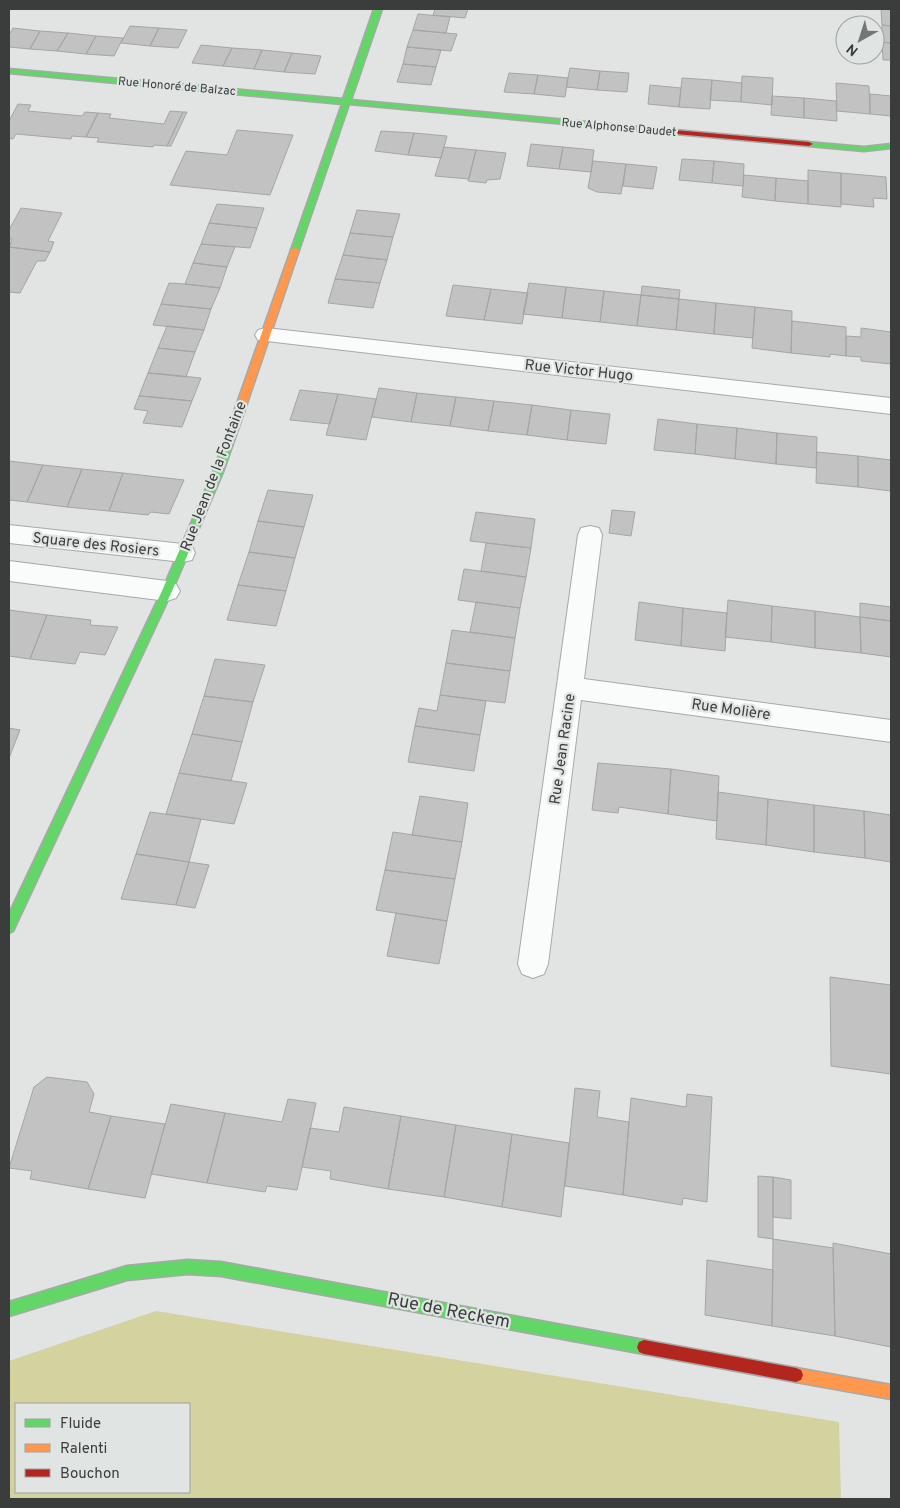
<svg xmlns="http://www.w3.org/2000/svg" width="900" height="1508" font-family="Overpass,sans-serif">
<style>
.green{fill:#d4d29e;fill-rule:evenodd}
.building{fill:#c1c2c1;stroke:#a4a6a5}
.lines{fill:none;stroke-linecap:round;stroke-linejoin:round}
.street-casing{stroke:#a7a9a8;stroke-width:2}
.fast-casing{stroke:#a7a9a8;stroke-width:3}
.slow-casing{stroke:#a7a9a8;stroke-width:3}
.jam-casing{stroke:#a7a9a8;stroke-width:3}
.street{fill:#fafbfb;fill-rule:evenodd}
.fast{fill:#63d668;fill-rule:evenodd}
.slow{fill:#ff974d;fill-rule:evenodd}
.jam{fill:#b3261e;fill-rule:evenodd}
.labels{text-anchor:middle;stroke-width:4.5;stroke-linejoin:round;paint-order:stroke}
.far-street-label{font-size:12px;fill:#3b3d3c;stroke:#e0e5e3}
.street-label{font-size:15px;fill:#3b3d3c;stroke:#e0e5e3}
.near-street-label{font-size:18px;fill:#3b3d3c;stroke:#e0e5e3}
</style>
<rect width="100%" height="100%" fill="#e1e4e3"/>
<path class="green" d="M 156,1311 L 839,1422 L 841,1499 L 9,1499 L 9,1361 ZM 16,1404 L 189,1404 L 189,1492 L 16,1492 Z"/>
<path class="building" d="M 435,9 L 468,9 L 465,18 L 433,15 Z
M 881,9 L 891,10 L 891,26 L 882,25 Z
M 418,14 L 450,17 L 446,33 L 413,30 Z
M 882,25 L 891,26 L 891,43 L 882,42 Z
M 130,26 L 159,28 L 150,46 L 121,43 Z
M 13,28 L 40,31 L 30,49 L 9,47 L 9,35 Z
M 159,28 L 187,30 L 178,48 L 150,46 Z
M 413,30 L 457,34 L 451,51 L 407,47 Z
M 40,31 L 68,33 L 57,51 L 30,49 Z
M 68,33 L 96,36 L 86,54 L 57,51 Z
M 96,36 L 123,38 L 114,56 L 86,54 Z
M 882,42 L 891,43 L 891,60 L 883,60 Z
M 201,45 L 232,48 L 223,66 L 192,63 Z
M 407,47 L 441,50 L 436,67 L 403,64 Z
M 232,48 L 262,50 L 254,69 L 223,66 Z
M 262,50 L 292,53 L 284,72 L 254,69 Z
M 292,53 L 321,56 L 315,74 L 284,72 Z
M 403,64 L 436,67 L 431,85 L 397,82 Z
M 570,68 L 600,71 L 597,90 L 566,87 Z
M 600,71 L 629,73 L 627,92 L 597,90 Z
M 509,73 L 538,75 L 534,94 L 504,92 Z
M 538,75 L 568,78 L 565,97 L 534,94 Z
M 742,76 L 773,78 L 772,105 L 741,102 Z
M 682,78 L 712,80 L 710,109 L 679,107 Z
M 712,80 L 742,83 L 741,102 L 710,100 Z
M 836,83 L 869,86 L 870,114 L 837,111 Z
M 650,85 L 681,88 L 679,107 L 648,104 Z
M 870,94 L 891,96 L 891,116 L 870,114 Z
M 772,96 L 804,98 L 804,118 L 771,115 Z
M 804,98 L 836,101 L 837,121 L 804,118 Z
M 18,104 L 31,105 L 28,111 L 82,116 L 85,112 L 98,113 L 86,137 L 72,136 L 71,139 L 16,134 L 13,139 L 9,138 L 9,121 Z
M 170,111 L 183,112 L 167,146 L 155,145 L 153,147 L 97,142 L 99,138 L 86,137 L 98,113 L 111,114 L 109,118 L 164,124 Z
M 183,112 L 187,112 L 171,146 L 167,146 Z
M 237,130 L 293,135 L 270,195 L 170,185 L 186,151 L 227,155 Z
M 381,131 L 414,133 L 408,155 L 375,151 Z
M 414,133 L 447,136 L 441,158 L 408,155 Z
M 531,144 L 563,147 L 559,169 L 527,166 Z
M 444,147 L 476,150 L 469,179 L 435,176 Z
M 563,147 L 594,150 L 591,172 L 559,169 Z
M 476,150 L 506,153 L 500,179 L 487,180 L 486,183 L 468,181 Z
M 682,159 L 714,161 L 712,183 L 679,180 Z
M 593,161 L 626,164 L 621,194 L 597,192 L 588,188 Z
M 714,161 L 744,164 L 743,186 L 712,183 Z
M 626,164 L 657,167 L 653,189 L 623,186 Z
M 808,170 L 841,173 L 841,207 L 808,204 Z
M 841,173 L 886,177 L 887,199 L 873,198 L 874,207 L 841,204 Z
M 744,175 L 776,178 L 775,201 L 742,197 Z
M 776,178 L 808,181 L 808,204 L 775,201 Z
M 217,204 L 264,208 L 257,228 L 209,223 Z
M 21,208 L 62,213 L 48,241 L 54,242 L 50,252 L 9,247 L 12,239 L 9,239 L 9,230 Z
M 357,210 L 400,214 L 393,237 L 350,233 Z
M 209,223 L 257,228 L 250,248 L 201,244 Z
M 350,233 L 393,237 L 387,260 L 343,255 Z
M 201,244 L 235,247 L 227,267 L 193,263 Z
M 9,247 L 50,252 L 45,261 L 37,261 L 20,293 L 9,292 Z
M 343,255 L 387,260 L 380,283 L 335,279 Z
M 193,263 L 227,267 L 220,288 L 185,284 Z
M 335,279 L 380,283 L 373,308 L 328,303 Z
M 169,283 L 185,284 L 220,288 L 211,309 L 161,304 Z
M 529,283 L 566,287 L 562,318 L 523,314 Z
M 453,285 L 491,289 L 484,320 L 446,316 Z
M 642,286 L 680,290 L 679,299 L 641,295 Z
M 566,287 L 604,291 L 600,322 L 562,318 Z
M 491,289 L 528,293 L 522,324 L 484,320 Z
M 604,291 L 641,295 L 637,326 L 600,322 Z
M 641,295 L 679,299 L 676,330 L 637,326 Z
M 679,299 L 716,303 L 714,334 L 676,330 Z
M 716,303 L 755,307 L 753,338 L 714,334 Z
M 161,304 L 211,309 L 204,330 L 153,325 Z
M 755,307 L 792,311 L 791,353 L 752,348 Z
M 792,321 L 846,327 L 846,356 L 830,354 L 830,357 L 791,353 Z
M 167,326 L 204,330 L 195,352 L 158,348 Z
M 861,328 L 891,332 L 891,364 L 861,361 L 861,357 L 846,356 L 846,336 L 861,337 Z
M 158,348 L 195,352 L 186,377 L 148,373 Z
M 148,373 L 163,374 L 201,378 L 192,401 L 139,396 Z
M 379,388 L 417,393 L 411,422 L 372,417 Z
M 300,390 L 338,394 L 330,424 L 290,420 Z
M 417,393 L 456,397 L 450,426 L 411,422 Z
M 338,394 L 376,399 L 366,440 L 326,435 Z
M 139,396 L 154,397 L 192,401 L 182,427 L 143,423 L 148,411 L 134,409 Z
M 456,397 L 494,401 L 488,431 L 450,426 Z
M 494,401 L 532,405 L 527,435 L 488,431 Z
M 532,405 L 571,410 L 567,440 L 527,435 Z
M 571,410 L 610,414 L 606,444 L 567,440 Z
M 658,419 L 697,424 L 695,454 L 654,450 Z
M 697,424 L 737,428 L 735,459 L 695,454 Z
M 737,428 L 777,433 L 776,464 L 735,459 Z
M 777,433 L 817,437 L 816,468 L 776,464 Z
M 817,452 L 858,456 L 858,487 L 816,483 Z
M 858,456 L 891,460 L 891,491 L 858,487 Z
M 9,461 L 43,465 L 27,502 L 9,500 Z
M 43,465 L 82,469 L 67,507 L 27,502 Z
M 82,469 L 123,473 L 109,511 L 67,507 Z
M 123,473 L 184,480 L 169,514 L 151,512 L 148,515 L 109,511 Z
M 268,490 L 313,495 L 304,527 L 258,521 Z
M 612,510 L 635,512 L 631,536 L 609,533 Z
M 476,512 L 535,519 L 531,548 L 470,541 Z
M 258,521 L 304,527 L 295,558 L 249,552 Z
M 486,543 L 531,548 L 526,577 L 481,571 Z
M 249,552 L 295,558 L 286,591 L 238,585 Z
M 464,569 L 526,577 L 520,608 L 458,600 Z
M 238,585 L 286,591 L 276,626 L 227,620 Z
M 728,600 L 772,606 L 771,642 L 725,637 Z
M 476,602 L 520,608 L 515,638 L 470,632 Z
M 639,602 L 683,608 L 681,646 L 635,640 Z
M 860,603 L 891,607 L 891,621 L 860,617 Z
M 772,606 L 815,611 L 815,648 L 771,642 Z
M 683,608 L 727,613 L 725,651 L 681,646 Z
M 9,610 L 47,615 L 30,659 L 9,656 Z
M 815,611 L 860,617 L 861,653 L 815,648 Z
M 47,615 L 91,620 L 90,625 L 118,627 L 105,655 L 80,652 L 75,664 L 30,659 Z
M 860,617 L 891,621 L 891,657 L 861,653 Z
M 452,630 L 515,638 L 510,671 L 446,663 Z
M 215,659 L 265,665 L 253,702 L 204,696 Z
M 446,663 L 510,671 L 505,703 L 440,695 Z
M 440,695 L 486,701 L 480,735 L 415,726 L 419,708 L 437,711 Z
M 204,696 L 253,702 L 242,742 L 192,734 Z
M 415,726 L 480,735 L 474,771 L 408,762 Z
M 9,728 L 20,730 L 9,758 Z
M 192,734 L 242,742 L 231,781 L 179,773 Z
M 598,763 L 671,769 L 668,814 L 619,807 L 618,813 L 592,810 Z
M 671,769 L 719,776 L 717,821 L 668,814 Z
M 179,773 L 247,783 L 234,824 L 166,814 Z
M 718,792 L 768,799 L 766,845 L 716,839 Z
M 420,796 L 468,803 L 462,842 L 412,835 Z
M 768,799 L 814,805 L 814,852 L 766,845 Z
M 814,805 L 864,811 L 865,858 L 814,852 Z
M 864,811 L 891,815 L 891,862 L 865,858 Z
M 150,812 L 201,819 L 189,862 L 136,854 Z
M 393,832 L 462,842 L 455,879 L 385,870 Z
M 136,854 L 189,862 L 176,905 L 121,899 Z
M 189,862 L 209,865 L 195,908 L 176,905 Z
M 385,870 L 455,879 L 447,921 L 376,910 Z
M 396,913 L 447,921 L 439,964 L 387,956 Z
M 830,977 L 891,985 L 891,1074 L 831,1066 Z
M 47,1077 L 87,1082 L 94,1094 L 89,1112 L 111,1116 L 88,1189 L 30,1179 L 32,1171 L 9,1168 L 34,1087 Z
M 575,1088 L 600,1091 L 597,1117 L 629,1122 L 623,1195 L 565,1186 Z
M 687,1094 L 712,1097 L 707,1202 L 683,1198 L 682,1205 L 623,1195 L 631,1098 L 686,1107 Z
M 288,1099 L 316,1103 L 297,1190 L 267,1186 L 265,1192 L 207,1183 L 225,1113 L 282,1122 Z
M 171,1104 L 225,1113 L 207,1183 L 151,1174 Z
M 344,1107 L 401,1116 L 388,1189 L 330,1179 L 331,1171 L 302,1167 L 310,1128 L 339,1132 Z
M 111,1116 L 165,1124 L 145,1198 L 88,1189 Z
M 401,1116 L 456,1125 L 444,1197 L 388,1189 Z
M 456,1125 L 512,1134 L 502,1207 L 444,1197 Z
M 512,1134 L 569,1143 L 561,1217 L 502,1207 Z
M 758,1176 L 773,1177 L 773,1239 L 758,1237 Z
M 773,1177 L 791,1180 L 791,1219 L 773,1217 Z
M 773,1239 L 833,1248 L 835,1336 L 772,1326 Z
M 833,1243 L 891,1254 L 891,1347 L 835,1336 Z
M 707,1260 L 773,1270 L 772,1326 L 705,1315 Z"/>
<g class="lines">
<defs>
<path id="street" d="M 266,328 L 891,398 L 891,414 L 258,340 L 255,335 L 258,330 Z
M 9,525 L 183,544 L 192,546 L 195,553 L 192,560 L 183,562 L 9,543 Z
M 590,526 L 599,528 L 602,535 L 584,679 L 891,720 L 891,742 L 581,700 L 548,964 L 544,974 L 533,978 L 522,974 L 518,964 L 578,535 L 581,528 Z
M 9,561 L 167,581 L 176,584 L 180,591 L 176,598 L 167,601 L 9,581 Z"/>
<path id="fast" d="M 374,9 L 382,9 L 351,100 L 610,124 L 614,126 L 610,128 L 349,104 L 299,250 L 295,253 L 291,250 L 342,104 L 9,73 L 9,69 L 343,99 Z
M 806,142 L 864,147 L 891,144 L 891,148 L 864,151 L 809,146 L 805,144 Z
M 239,409 L 244,412 L 223,472 L 172,591 L 13,931 L 9,933 L 9,914 L 162,591 L 213,472 L 234,412 Z
M 188,1260 L 221,1262 L 644,1340 L 649,1342 L 651,1347 L 649,1352 L 644,1354 L 221,1276 L 188,1274 L 127,1280 L 9,1316 L 9,1302 L 127,1266 Z"/>
<path id="slow" d="M 295,247 L 299,250 L 244,412 L 239,415 L 236,414 L 234,412 L 291,250 Z
M 796,1368 L 891,1385 L 891,1399 L 796,1382 L 791,1380 L 789,1375 L 791,1370 Z"/>
<path id="jam" d="M 607,124 L 809,142 L 813,144 L 809,146 L 610,128 L 606,126 Z
M 644,1340 L 796,1368 L 801,1370 L 803,1375 L 801,1380 L 796,1382 L 644,1354 L 639,1352 L 637,1347 L 639,1342 Z"/>
</defs>
<use href="#street" class="street-casing"/>
<use href="#fast" class="fast-casing"/>
<use href="#slow" class="slow-casing"/>
<use href="#jam" class="jam-casing"/>
<use href="#street" class="street"/>
<use href="#fast" class="fast"/>
<use href="#slow" class="slow"/>
<use href="#jam" class="jam"/>
</g>
<g class="labels">
<g class="far-street-label">
<text transform="translate(177 86) rotate(5)" y="4">Rue Honoré de Balzac</text>
<text transform="translate(619 127) rotate(5)" y="4">Rue Alphonse Daudet</text>
</g>
<g class="street-label">
<text transform="translate(579 370) rotate(6)" y="5">Rue Victor Hugo</text>
<text transform="translate(213 476) rotate(-69)" y="5">Rue Jean de la Fontaine</text>
<text transform="translate(96 544) rotate(6)" y="5">Square des Rosiers</text>
<text transform="translate(731 709) rotate(8)" y="5">Rue Molière</text>
<text transform="translate(562 749) rotate(-82)" y="5">Rue Jean Racine</text>
</g>
<g class="near-street-label">
<text transform="translate(449 1310) rotate(11)" y="6">Rue de Reckem</text>
</g>
</g>
<rect width="900" height="1508" fill="none" stroke="#3b3d3c" stroke-width="20"/>
<rect x="15" y="1403" width="175" height="90" fill="#e0e5e3" stroke="#9ea2a0"/>
<rect x="25" y="1419" width="25" height="8" fill="#63d668" stroke="#9ea2a0"/>
<text x="60" y="1428" font-size="15" fill="#3b3d3c">Fluide</text>
<rect x="25" y="1444" width="25" height="8" fill="#ff974d" stroke="#9ea2a0"/>
<text x="60" y="1453" font-size="15" fill="#3b3d3c">Ralenti</text>
<rect x="25" y="1469" width="25" height="8" fill="#b3261e" stroke="#9ea2a0"/>
<text x="60" y="1478" font-size="15" fill="#3b3d3c">Bouchon</text>
<g transform="translate(860 40) rotate(219)"><circle r="24" fill="#e0e5e3" stroke="#9ea2a0"/>
<path d="M0-4L9 19L0 12L-9 19Z" fill="#757776"/>
<text y="-8" font-size="14" font-weight="bold" text-anchor="middle" fill="#3b3d3c">N</text>
</g>
</svg>
